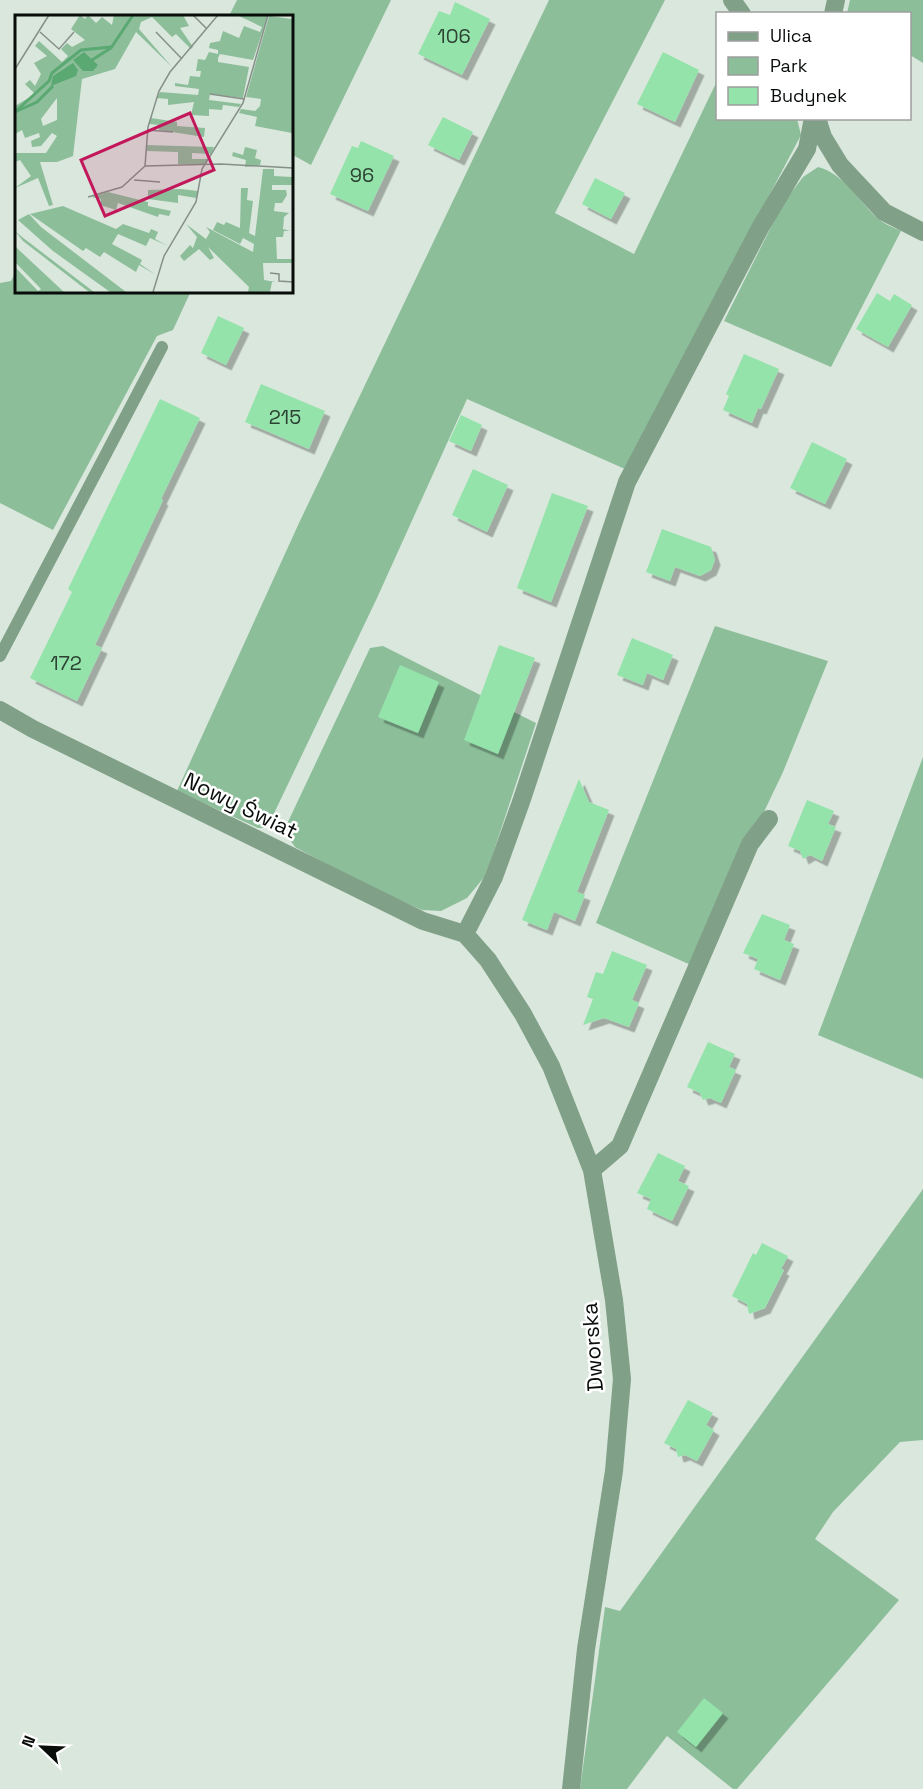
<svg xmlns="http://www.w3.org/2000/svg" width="923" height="1789" font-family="'Space Grotesk',sans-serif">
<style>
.green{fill:#8dbe9a}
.building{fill:#94e3aa;filter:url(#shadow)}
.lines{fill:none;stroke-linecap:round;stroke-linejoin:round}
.lane{stroke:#80a088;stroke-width:12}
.street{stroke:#80a088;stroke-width:18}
.labels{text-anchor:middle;stroke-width:5;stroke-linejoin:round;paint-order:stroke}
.number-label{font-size:20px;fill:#2c4232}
.street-label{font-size:22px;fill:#090d0a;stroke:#fff}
.inset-river{fill:none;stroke:#5aa872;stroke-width:3}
.inset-road{fill:none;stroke:#869089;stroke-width:1.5}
.view{fill:#c2185b;fill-opacity:0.15;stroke:#c2185b;stroke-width:3}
.inset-edge{fill:none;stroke:#090d0a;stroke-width:3}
</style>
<defs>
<filter id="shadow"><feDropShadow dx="5.5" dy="5.5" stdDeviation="0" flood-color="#0004"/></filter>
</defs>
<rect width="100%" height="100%" fill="#dae7dd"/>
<path class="green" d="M 237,0 L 391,0 L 311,165 L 291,154 L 291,16 L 229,16 Z
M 549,0 L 665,0 L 555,213 L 634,254 L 717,81 L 718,118 L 797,119 L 801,135 L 625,469 L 467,399 L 377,598 L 267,828 L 258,828 L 177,791 L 299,523 Z
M 850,0 L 923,0 L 923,63 L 910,55 L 910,14 L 847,13 Z
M 818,167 C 845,174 859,203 880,220 C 886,225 895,228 901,231 L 831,367 L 724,321 L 782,205 L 803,177 Z
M 16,271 L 16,291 L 191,291 L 173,330 L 157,336 L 53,530 L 0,503 L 0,283 L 11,281 Z
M 715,626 L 828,661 L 783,772 L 691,965 L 596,923 Z
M 383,646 L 536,723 L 486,875 L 467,898 L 441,911 L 422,910 L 363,884 L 295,847 L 288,837 L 287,824 L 370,648 Z
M 923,757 L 923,1079 L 818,1035 Z
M 923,1189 L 923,1440 L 900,1442 L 833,1512 L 815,1539 L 899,1600 L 737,1789 L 733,1789 L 667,1736 L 627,1789 L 580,1789 L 605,1607 L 620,1611 Z"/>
<path class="building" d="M 455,2 L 490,19 L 462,75 L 418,54 L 439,11 L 450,15 Z
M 663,52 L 699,70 L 675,122 L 637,104 Z
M 443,117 L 473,132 L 459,160 L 428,145 Z
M 361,141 L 394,156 L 368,211 L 330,194 L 352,146 L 358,148 Z
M 595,178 L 625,193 L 611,219 L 582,204 Z
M 877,293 L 890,301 L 894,294 L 912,305 L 888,347 L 856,329 Z
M 218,316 L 244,328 L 226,365 L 201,353 Z
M 744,354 L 779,369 L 761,409 L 758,408 L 752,423 L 723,410 L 729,396 L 726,394 Z
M 261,384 L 325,411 L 309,449 L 245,422 Z
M 160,399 L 200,418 L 161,499 L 163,500 L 95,645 L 102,648 L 77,701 L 30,678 L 72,592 L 68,589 Z
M 461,415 L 482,425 L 471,451 L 449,441 Z
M 812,442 L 847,459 L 825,504 L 790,488 Z
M 473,469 L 508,485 L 487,532 L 452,515 Z
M 552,493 L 588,506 L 551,602 L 517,588 Z
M 662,529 L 711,547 L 715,560 L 711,570 L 700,576 L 675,567 L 670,581 L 646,572 Z
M 632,638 L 673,655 L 663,680 L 647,673 L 643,685 L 617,675 Z
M 499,645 L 535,658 L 498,754 L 464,740 Z
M 400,665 L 439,682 L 418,733 L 378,717 Z
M 579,779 L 589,802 L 609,810 L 577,892 L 585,895 L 575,921 L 554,912 L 547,930 L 522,920 Z
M 807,800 L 834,811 L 828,824 L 836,827 L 822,861 L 810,855 L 803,859 L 800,851 L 788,846 Z
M 762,914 L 790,925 L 784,940 L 794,944 L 780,980 L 754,969 L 758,959 L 743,953 Z
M 612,951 L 647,965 L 632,1000 L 639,1003 L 629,1027 L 604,1018 L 583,1025 L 593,999 L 587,997 L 596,972 L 603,974 Z
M 708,1042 L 735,1054 L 729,1067 L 736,1070 L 721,1103 L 710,1098 L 703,1100 L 700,1093 L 687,1087 Z
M 658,1153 L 685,1166 L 678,1181 L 689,1186 L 672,1221 L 647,1209 L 651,1199 L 637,1193 Z
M 762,1243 L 788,1256 L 781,1269 L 784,1270 L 765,1308 L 749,1314 L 747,1304 L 732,1296 L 753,1253 L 756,1255 Z
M 688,1400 L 713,1413 L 706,1425 L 714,1430 L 697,1461 L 685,1455 L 678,1457 L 676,1449 L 664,1443 Z
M 704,1698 L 723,1713 L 696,1747 L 677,1732 Z"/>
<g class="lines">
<path class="lane" d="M 0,656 L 162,347"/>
<path class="street" d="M 732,0 L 742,14
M 833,14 L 836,0
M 817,118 L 823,137 L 840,165 L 884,212 L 923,232
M 0,710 L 33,729 L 423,921 L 465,934
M 465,934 L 488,960 L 523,1014 L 551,1066 L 592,1170 L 614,1300 L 622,1379 L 614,1471 L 586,1649 L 571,1789
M 465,934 L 494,877 L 521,802 L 627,482 L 760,228 L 807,149 L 813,118
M 592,1170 L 620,1146 L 750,844 L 769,819"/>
</g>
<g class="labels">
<g class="number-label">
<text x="454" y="43">106</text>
<text x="362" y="182">96</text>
<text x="285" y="424">215</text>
<text x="66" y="670">172</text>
</g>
<g class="street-label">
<text transform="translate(241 805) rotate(26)" y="8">Nowy Świat</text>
<text transform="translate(592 1347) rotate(-94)" y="8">Dworska</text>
</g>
</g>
<g transform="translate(15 15)">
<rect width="278" height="278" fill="#dae7dd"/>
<path d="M 65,0 L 70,4 L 73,0 L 81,8 L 87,2 L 97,10 L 99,0 L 168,0 L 174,11 L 165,13 L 178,32 L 176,34 L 161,19 L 157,22 L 137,2 L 126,7 L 124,14 L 157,52 L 121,17 L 100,54 L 67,64 L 58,141 L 42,147 L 25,147 L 38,190 L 34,191 L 23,163 L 0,173 L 16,161 L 5,145 L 0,147 L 0,138 L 31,138 L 42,121 L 37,118 L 26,131 L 17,132 L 16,126 L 25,122 L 24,118 L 10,123 L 7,115 L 0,119 L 0,91 L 20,79 L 10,69 L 15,65 L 20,71 L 26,59 L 19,48 L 32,41 L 20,31 L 24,26 L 47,47 L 53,41 L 46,34 L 52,28 L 57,32 L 70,25 L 56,14 ZM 42,83 L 42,105 L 28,111 L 26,104 ZM 222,0 L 253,0 L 238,45 L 205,39 L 203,43 L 203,47 L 234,52 L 228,83 L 195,79 L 194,85 L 226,89 L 224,92 L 208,90 L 207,95 L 194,94 L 194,101 L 176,100 L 179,87 L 153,90 L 153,84 L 142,83 L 145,77 L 183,80 L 184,74 L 160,71 L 160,68 L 173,70 L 175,61 L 185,62 L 186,56 L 181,56 L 183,44 L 190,45 L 194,37 L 203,39 L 203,35 L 194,33 L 195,28 L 205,26 L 208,16 L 224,23 L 229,11 L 245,17 L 247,12 ZM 254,1 L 277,4 L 277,118 L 240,111 L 242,102 L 224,98 L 226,94 L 240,96 L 245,91 L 246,84 L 231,82 ZM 136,103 L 162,107 L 162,111 L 190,113 L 189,122 L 144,115 L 144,110 L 134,109 ZM 131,130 L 199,132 L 196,139 L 177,138 L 177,144 L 193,144 L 190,150 L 163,149 L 163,137 L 132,136 ZM 230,132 L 242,135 L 240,143 L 246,145 L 245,150 L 230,152 L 231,145 L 217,141 L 218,137 L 228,140 ZM 248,154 L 259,154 L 259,161 L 277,162 L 277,170 L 257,170 L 257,175 L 271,175 L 272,180 L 267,188 L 260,188 L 259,196 L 274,198 L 269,202 L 268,214 L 275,216 L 269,216 L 268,222 L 261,222 L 262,244 L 277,244 L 278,248 L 248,248 L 249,265 L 261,267 L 257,267 L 255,277 L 233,277 L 234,272 L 193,232 L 199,243 L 195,245 L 184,234 L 169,246 L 165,241 L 175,230 L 178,233 L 182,222 L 171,209 L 191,224 L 195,217 L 191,212 L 238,237 L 239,229 L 228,223 L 225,229 L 198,215 L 202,207 L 209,210 L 211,207 L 225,213 L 226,173 L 233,173 L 232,185 L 238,186 L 234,218 L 240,221 ZM 166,174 L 183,176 L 181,183 L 163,180 L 163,188 L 133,184 L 133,175 ZM 93,177 L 133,187 L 133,191 L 156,196 L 154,201 L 144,199 L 143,202 L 103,188 L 101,195 L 85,190 L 86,184 L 76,182 ZM 48,191 L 101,214 L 108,209 L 134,218 L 136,214 L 143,217 L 140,224 L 153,231 L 135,223 L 131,231 L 103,219 L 97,229 L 127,245 L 125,249 L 141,260 L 124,250 L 121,257 L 89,237 L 85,242 L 71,233 L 68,236 L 15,199 ZM 14,199 L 26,212 L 111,277 L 95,277 L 38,236 L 3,205 ZM 0,216 L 7,222 L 79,277 L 74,277 L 8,226 ZM 0,231 L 5,236 L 49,277 L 0,277 L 0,252 L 23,276 L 26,274 L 0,247 Z" fill="#8dbe9a" fill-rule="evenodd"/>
<path d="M 69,37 L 83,50 L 78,56 L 68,56 L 58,45 ZM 58,48 L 63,55 L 61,61 L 36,71 L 38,61 Z" fill="#5aa872"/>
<path class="inset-river" d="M 77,45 L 96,33 L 118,0M 0,97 L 22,87 L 38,71M 0,97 L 34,66 L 37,58 L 66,35 L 96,32"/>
<path class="inset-road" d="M 178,0 L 192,14M 25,17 L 44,34 L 59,17M 141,17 L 167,44M 0,54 L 34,0M 195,79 L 229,84M 132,115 L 158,117M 130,151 L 133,112 L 144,76 L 155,57 L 203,0M 130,151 L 206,149 L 278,153M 119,165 L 145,167M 73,182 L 107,172 L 130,151M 255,258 L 264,259 L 264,266 L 278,267M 138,277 L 149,241 L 181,187 L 187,154 L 228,88 L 253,0"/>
<path class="view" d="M 175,98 L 199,155 L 90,201 L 66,145 Z"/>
<rect width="278" height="278" class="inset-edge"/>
</g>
<rect x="716" y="12" width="195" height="108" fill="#ffffff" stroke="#9d9e9d" stroke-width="1.5"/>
<rect x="728" y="32" width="30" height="9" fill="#80a088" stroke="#9d9e9d" stroke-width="1.5"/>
<text x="770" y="42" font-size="18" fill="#090d0a">Ulica</text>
<rect x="728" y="57" width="30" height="18" fill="#8dbe9a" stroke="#9d9e9d" stroke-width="1.5"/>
<text x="770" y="72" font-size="18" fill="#090d0a">Park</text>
<rect x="728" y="87" width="30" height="18" fill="#94e3aa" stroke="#9d9e9d" stroke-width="1.5"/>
<text x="770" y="102" font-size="18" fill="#090d0a">Budynek</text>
<g transform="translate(42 1747) rotate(293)" stroke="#ffffff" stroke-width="4.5" paint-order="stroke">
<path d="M0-4.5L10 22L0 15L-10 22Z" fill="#090d0a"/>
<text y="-9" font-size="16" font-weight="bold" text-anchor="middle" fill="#090d0a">N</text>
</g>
</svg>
